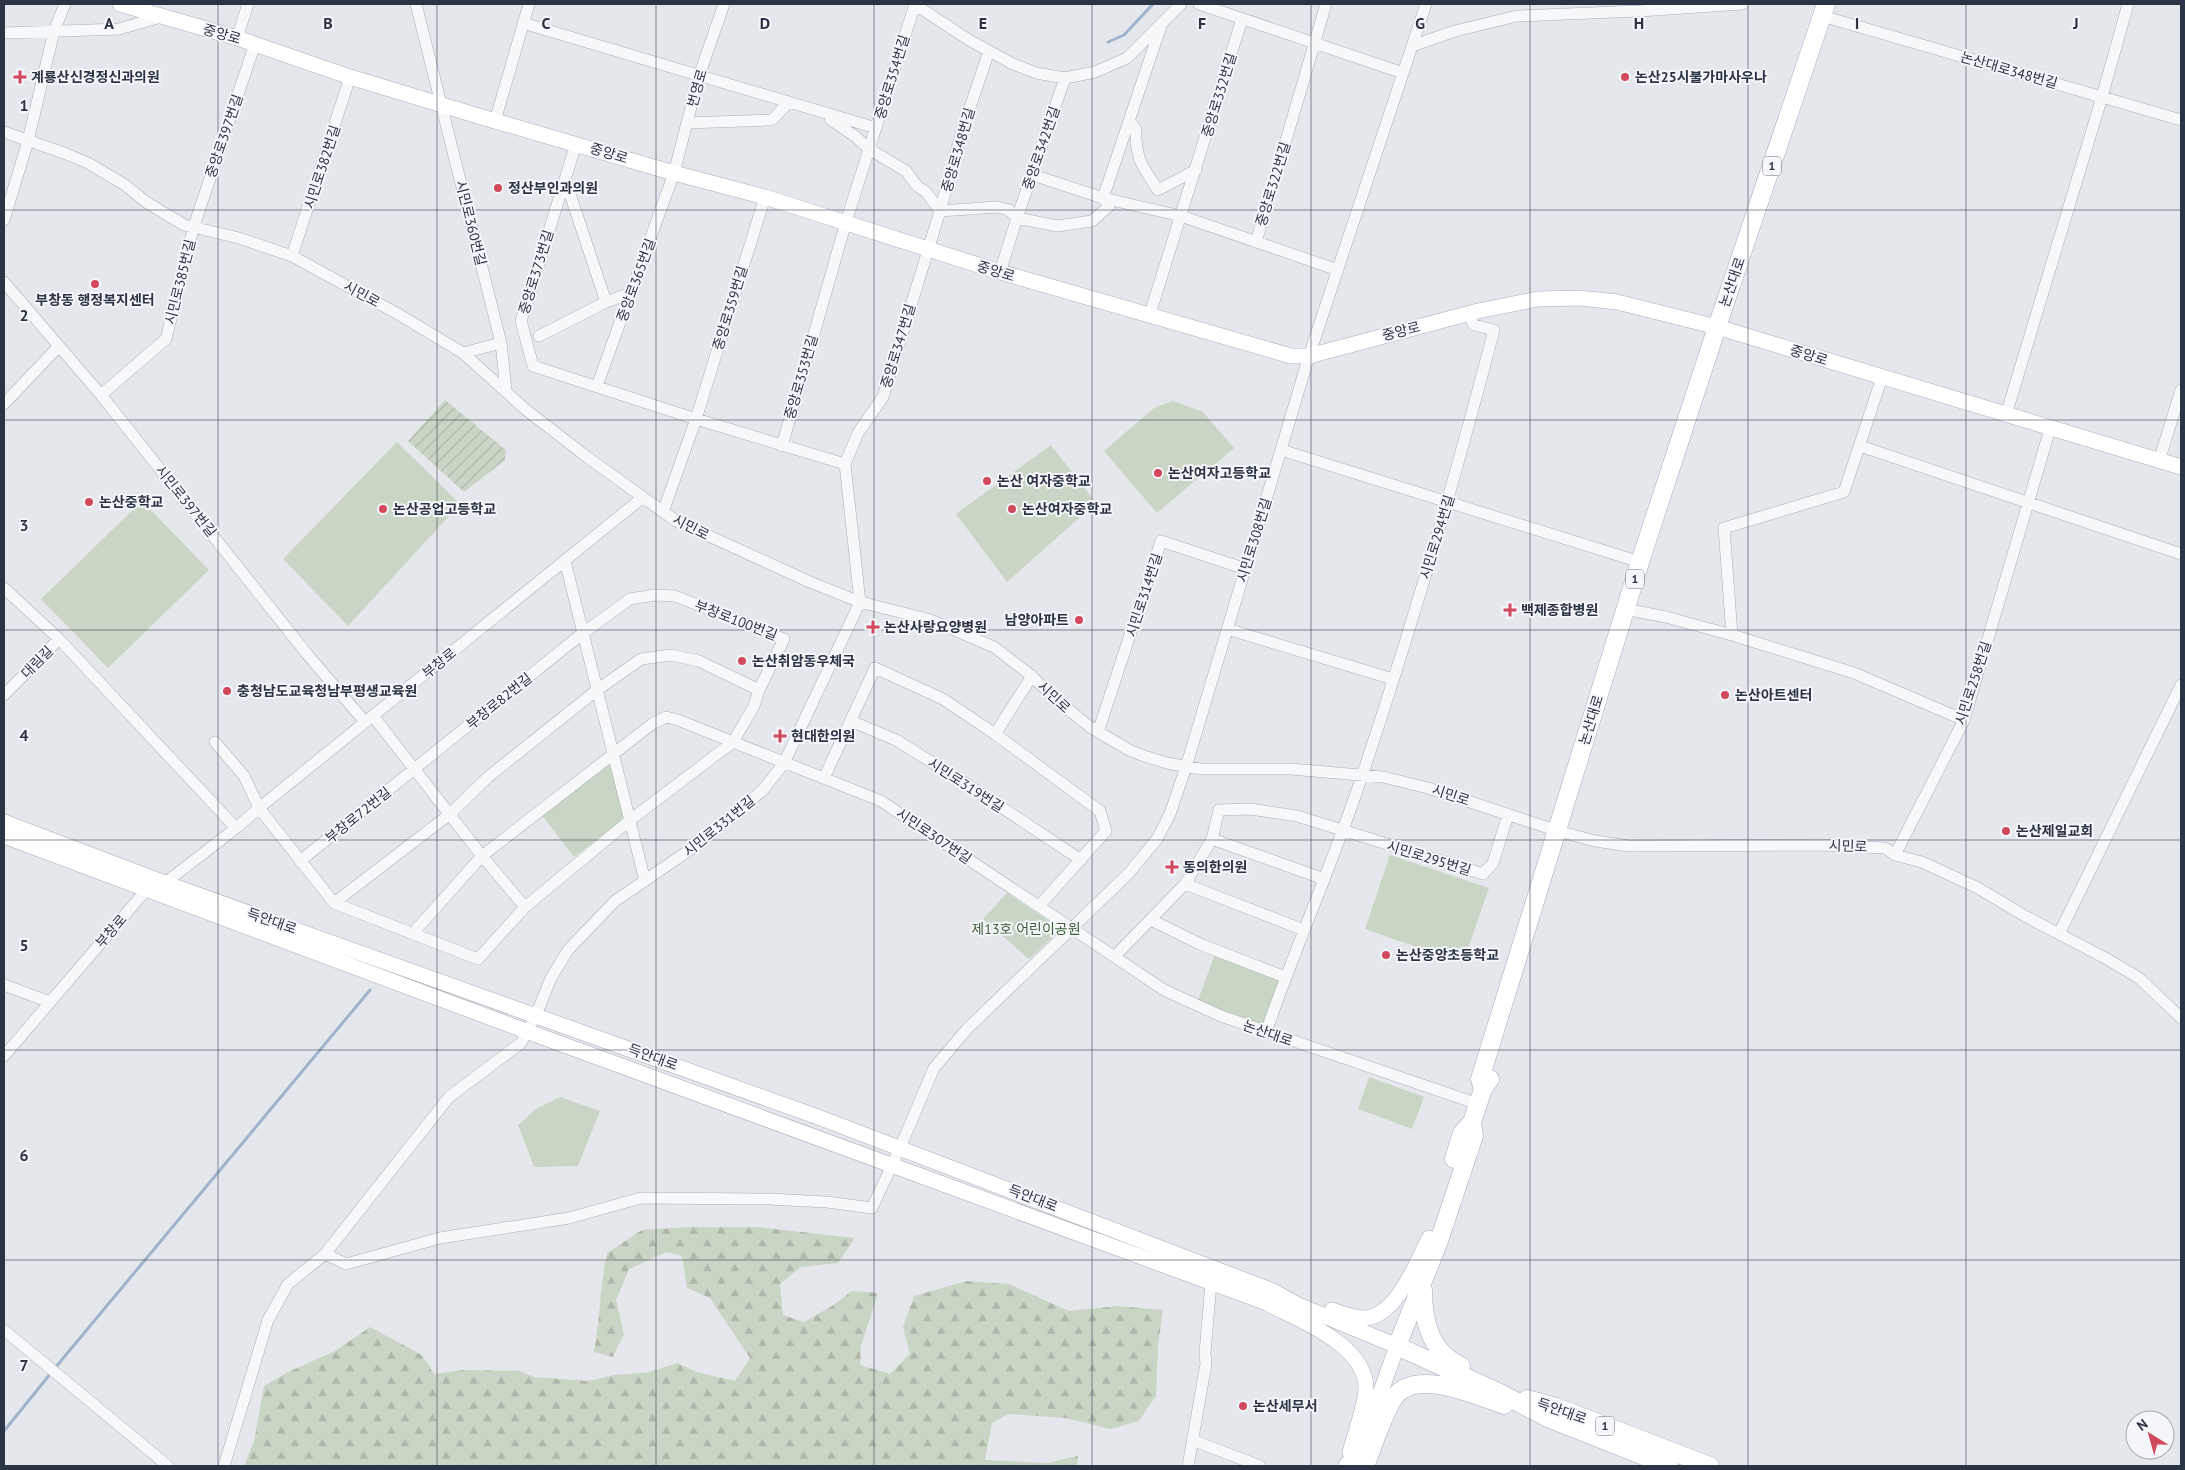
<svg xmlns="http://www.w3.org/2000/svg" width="2185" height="1470" font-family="'PT Sans','Noto Sans KR',sans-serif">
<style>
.green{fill:#c9d6c5}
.forest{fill:url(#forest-firs)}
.garden{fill:url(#garden-furrows)}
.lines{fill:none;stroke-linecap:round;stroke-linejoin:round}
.stream{stroke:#9fb4cc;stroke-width:3}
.street-casing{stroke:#a9aeb7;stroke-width:12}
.secondary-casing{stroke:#a9aeb7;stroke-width:16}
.primary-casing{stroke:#a3abb8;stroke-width:19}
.street{stroke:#f7f8fa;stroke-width:11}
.secondary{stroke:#fff;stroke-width:15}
.primary{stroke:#fff;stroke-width:18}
.grid{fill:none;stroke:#2b3445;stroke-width:1;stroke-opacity:0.55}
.poi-dot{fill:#d1495b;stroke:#f4f6f9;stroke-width:2}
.labels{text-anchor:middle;stroke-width:4;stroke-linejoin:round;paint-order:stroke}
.shield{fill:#f4f6f9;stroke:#676e7b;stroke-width:1}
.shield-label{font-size:12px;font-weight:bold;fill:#2b3445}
.street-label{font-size:14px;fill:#2b3445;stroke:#f4f6f9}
.poi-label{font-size:14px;font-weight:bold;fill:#2b3445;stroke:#f4f6f9;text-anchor:start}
.park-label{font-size:14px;fill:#3f6138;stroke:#f4f6f9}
.grid-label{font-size:16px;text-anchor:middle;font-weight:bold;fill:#2b3445;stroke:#f4f6f9;stroke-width:4;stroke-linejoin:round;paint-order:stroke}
</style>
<defs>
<pattern id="forest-firs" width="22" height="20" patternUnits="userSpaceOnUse" patternTransform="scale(1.25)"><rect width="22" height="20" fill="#c9d6c5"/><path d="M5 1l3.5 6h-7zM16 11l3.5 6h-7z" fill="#adb8ab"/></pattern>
<pattern id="garden-furrows" width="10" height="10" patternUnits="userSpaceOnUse" patternTransform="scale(1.25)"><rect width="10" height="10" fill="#c9d6c5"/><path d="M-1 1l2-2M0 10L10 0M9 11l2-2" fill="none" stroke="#adb8ab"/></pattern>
</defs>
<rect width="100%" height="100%" fill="#e4e7ec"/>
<path class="green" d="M 1173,401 L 1203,412 L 1234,448 L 1157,513 L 1104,451 L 1154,408 Z
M 397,442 L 460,504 L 348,626 L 283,559 Z
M 1051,445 L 1096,503 L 1007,582 L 956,514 Z
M 142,501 L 209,570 L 108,668 L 41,599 Z
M 610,761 L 625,818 L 574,857 L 541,814 Z
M 1390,855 L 1489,888 L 1463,963 L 1365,929 Z
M 1007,893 L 1061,929 L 1029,959 L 983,919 Z
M 1215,954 L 1281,979 L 1264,1027 L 1197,1003 Z
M 1369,1077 L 1424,1097 L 1412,1129 L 1358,1109 Z
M 560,1097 L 600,1111 L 578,1166 L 534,1167 L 518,1125 L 536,1109 Z"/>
<path class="forest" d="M 692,1227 L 757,1227 L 855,1238 L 838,1263 L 801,1267 L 780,1284 L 783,1315 L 804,1322 L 832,1306 L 852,1291 L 878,1293 L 861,1346 L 860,1365 L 890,1374 L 910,1354 L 903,1327 L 914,1296 L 967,1281 L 1009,1284 L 1069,1311 L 1118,1306 L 1163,1310 L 1158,1345 L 1156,1396 L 1139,1421 L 1111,1429 L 1065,1418 L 1008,1414 L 992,1423 L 985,1460 L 1047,1463 L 1078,1456 L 1077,1466 L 244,1466 L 254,1441 L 264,1386 L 288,1372 L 335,1351 L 370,1327 L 422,1355 L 434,1374 L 463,1370 L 519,1371 L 534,1377 L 589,1381 L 614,1375 L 650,1372 L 677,1363 L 697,1372 L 735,1381 L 750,1358 L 710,1298 L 687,1288 L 682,1256 L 666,1252 L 629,1269 L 616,1300 L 624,1334 L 613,1357 L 594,1352 C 600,1319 600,1286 607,1253 L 642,1230 Z"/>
<path class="garden" d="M 445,400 L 506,450 L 505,460 L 464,492 L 408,441 Z"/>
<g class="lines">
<path class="stream" d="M 1108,42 L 1124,35 L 1153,4
M 55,1368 L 370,990
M 4,1431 L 51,1373"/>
<defs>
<path id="street" d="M 416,4 L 501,343 L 506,390
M 914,4 L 969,40 L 1013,64 L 1036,73 L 1065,78 L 1095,72 L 1127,58 L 1181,4
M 1199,4 L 1403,73
M 1822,16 L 2181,120
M 523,23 L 876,128
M 4,33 L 119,29 L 161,17
M 237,38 L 248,4
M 1412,46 L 1455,31 L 1517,16 L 1639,11 L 1743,4
M 830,119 L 856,137 L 869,149 L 906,171 L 917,186 L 926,192 L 940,211 L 997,207 L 1009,210 L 1017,218 L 1057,226 L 1092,221 L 1109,206 L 1103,198
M 495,121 L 529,4
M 1130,122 L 1136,130 C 1135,158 1143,168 1158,190 L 1196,170
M 687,123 L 772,120 L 788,103
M 4,132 L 64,153 L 88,163 L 125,185 L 146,202 L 184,225 L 239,238 L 292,256 L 398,314 L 463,353 L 525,409 L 587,457 L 676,521 L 810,582 L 860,602 L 931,620 L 994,647 L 1028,673 L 1064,706 L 1090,727 L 1129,750 L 1144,756 L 1167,763 L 1200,769 L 1291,769 L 1383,777 L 1428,788 L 1558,831 L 1595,841 L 1629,846 L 1824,845 L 1885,848 L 1895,855 L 1922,862 L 1978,888 L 2025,916 L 2107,959 L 2139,978 L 2181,1018
M 576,144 L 521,321 L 533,366 L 696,419 L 845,464
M 1033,175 L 1103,198 L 1181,216 L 1338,270
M 565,179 L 606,302 L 631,293
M 1103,198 L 1161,26
M 4,220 L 28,141 L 54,31 L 65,4
M 1256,242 L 1326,4
M 292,256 L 350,77
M 1000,272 L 1017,218 L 1065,78
M 4,282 L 101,395 L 307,654 L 365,722
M 1149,317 L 1242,19
M 539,336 L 606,302
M 463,353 L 501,343
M 597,386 L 674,173 L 699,76 L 724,4
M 101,395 L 166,339 L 193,229 L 255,44
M 4,404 L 59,346
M 2006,415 L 2102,97 L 2128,4
M 782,446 L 846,222 L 915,4
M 1860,446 L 2181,554
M 1281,450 L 1640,562
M 2159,461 L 2181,390
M 663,512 L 696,419 L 765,197
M 565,561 L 645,881
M 4,588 L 59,639 L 236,828
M 860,602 L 784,763 L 763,790 L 697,845 L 615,901 L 568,950 L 551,978 L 536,1015 L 521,1043 L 449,1097 L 325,1254 L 346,1264 L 440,1238 L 569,1218 L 641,1198 L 769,1199 L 827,1202 L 872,1208 L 900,1148 L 934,1068 L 967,1029 L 1129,873 L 1157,839 L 1170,814 L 1186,767 L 1309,356 L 1426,4
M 860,602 L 845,464 L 858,433 L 883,397 L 940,211 L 962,131 L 989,51
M 1625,609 L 1666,617 L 1732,635 L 1854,673 L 1964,720
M 1227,629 L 1393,679
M 1732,635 L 1724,528 L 1844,492 L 1882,377
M 4,695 L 59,639
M 373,716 L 482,856 L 525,907
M 851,721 L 896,740 L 962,781 L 1081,860
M 1098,732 L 1161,541 L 1246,569
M 995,734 L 1032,676
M 215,742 L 244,776 L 259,808 L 334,903 L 478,959 L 525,907 L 629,821 L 733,742 L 754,706 L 759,690 L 784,639 L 675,596 L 655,595 L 630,599 L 583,633 L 300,861
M 824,778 L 875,668 L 943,699 L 995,734 L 1100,811 L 1106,831 L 1039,906
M 1212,839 L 1324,879
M 1895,855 L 1964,720 L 2050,429
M 1185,884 L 1304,930
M 334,903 L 450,814 L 488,777 L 597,690 L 641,659 L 671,655 L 699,661 L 759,690
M 1151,920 L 1202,945 L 1285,977
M 413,933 L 482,856 L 652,724 L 666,717 L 678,720 L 881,801 L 1164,990 L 1221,1016 L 1478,1104
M 2059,934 L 2181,685
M 1115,956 L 1185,884 L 1212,839 L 1219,810 L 1250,809 L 1297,816 L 1483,874 L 1493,863 L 1508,815
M 4,985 L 50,1002
M 1266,1032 C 1296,945 1334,861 1363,773 C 1412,627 1455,479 1494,330 L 1474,325 L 1468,314
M 4,1056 L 147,889 L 165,883 L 236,828 L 259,808 L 642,498
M 4,1330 L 168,1466
M 1192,1440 L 1260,1466
M 224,1466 L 268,1320 L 288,1284 L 325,1254
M 1188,1466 L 1206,1364 L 1205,1353 L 1211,1282"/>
<path id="secondary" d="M 120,4 L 237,38 L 350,77 L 495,121 L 674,173 L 765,197 L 1000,272 L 1291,356 L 1309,356 L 1478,311 L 1538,299 L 1579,298 L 1617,302 L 1717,327 L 2181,467
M 4,822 L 165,883 L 818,1117 L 1273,1291 L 1298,1305 L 1397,1346 L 1360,1450 L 1346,1465
M 4,836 L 526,1031 L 1267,1303 L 1294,1304
M 1270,1305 C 1303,1322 1366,1345 1366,1389 C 1366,1403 1354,1437 1350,1452
M 1332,1310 C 1341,1313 1352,1317 1362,1318 C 1395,1320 1417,1262 1429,1238"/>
<path id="primary" d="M 1483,1089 L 1480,1079 L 1640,562 L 1717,327 L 1826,4
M 1472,1122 L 1474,1136 L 1439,1241 L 1397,1346 L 1498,1392 L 1550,1419 L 1669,1466
M 1454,1159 L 1462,1133 L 1472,1122 L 1483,1089 L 1490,1079
M 1423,1290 C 1423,1321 1430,1352 1461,1366
M 1527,1399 L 1556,1407 L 1710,1466
M 1365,1466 C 1374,1445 1381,1419 1393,1399 C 1413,1366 1477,1396 1504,1405"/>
</defs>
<use href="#street" class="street-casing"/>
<use href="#secondary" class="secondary-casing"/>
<use href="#primary" class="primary-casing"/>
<use href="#street" class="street"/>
<use href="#secondary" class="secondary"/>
<use href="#primary" class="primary"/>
</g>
<path class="grid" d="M 218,4 L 218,1466M 437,4 L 437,1466M 656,4 L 656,1466M 874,4 L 874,1466M 1092,4 L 1092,1466M 1311,4 L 1311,1466M 1530,4 L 1530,1466M 1748,4 L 1748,1466M 1966,4 L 1966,1466M 4,210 L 2181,210M 4,420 L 2181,420M 4,630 L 2181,630M 4,840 L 2181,840M 4,1050 L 2181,1050M 4,1260 L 2181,1260"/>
<g class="poi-dot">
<path d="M17.5 69.5h5v5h5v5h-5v5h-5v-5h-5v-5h5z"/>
<circle cx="1625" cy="77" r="5"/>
<circle cx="498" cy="188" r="5"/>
<circle cx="95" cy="284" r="5"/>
<circle cx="1158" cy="473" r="5"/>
<circle cx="987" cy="481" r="5"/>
<circle cx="89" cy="502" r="5"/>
<circle cx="383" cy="509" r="5"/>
<circle cx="1012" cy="509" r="5"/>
<path d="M1507.5 602.5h5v5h5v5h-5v5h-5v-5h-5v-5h5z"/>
<circle cx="1079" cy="620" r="5"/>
<path d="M870.5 619.5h5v5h5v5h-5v5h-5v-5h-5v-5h5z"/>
<circle cx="742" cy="661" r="5"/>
<circle cx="227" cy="691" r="5"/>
<circle cx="1725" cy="695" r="5"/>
<path d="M777.5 728.5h5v5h5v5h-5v5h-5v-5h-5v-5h5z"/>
<circle cx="2006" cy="831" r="5"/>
<path d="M1169.5 859.5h5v5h5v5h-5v5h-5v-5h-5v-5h5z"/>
<circle cx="1386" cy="955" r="5"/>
<circle cx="1243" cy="1406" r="5"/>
</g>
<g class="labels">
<g class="shield">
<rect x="1763" y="156.5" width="18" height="19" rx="4"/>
<rect x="1626" y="569.5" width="18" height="19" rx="4"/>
<rect x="1596" y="1416.5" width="18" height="19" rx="4"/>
</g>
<g class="shield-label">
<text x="1772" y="170">1</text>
<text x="1635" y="583">1</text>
<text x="1605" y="1430">1</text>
</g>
<g class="street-label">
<text transform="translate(222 34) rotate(16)" y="5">중앙로</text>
<text transform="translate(2009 70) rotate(16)" y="5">논산대로348번길</text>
<text transform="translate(892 77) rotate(-73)" y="5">중앙로354번길</text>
<text transform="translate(697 88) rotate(-74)" y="5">번영로</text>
<text transform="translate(1219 95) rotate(-73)" y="5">중앙로332번길</text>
<text transform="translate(224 136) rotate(-71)" y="5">중앙로397번길</text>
<text transform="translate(1041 148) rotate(-71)" y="5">중앙로342번길</text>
<text transform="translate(958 150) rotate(-74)" y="5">중앙로348번길</text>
<text transform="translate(609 153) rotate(17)" y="5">중앙로</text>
<text transform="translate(322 167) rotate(-72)" y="5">시민로382번길</text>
<text transform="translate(1273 184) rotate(-73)" y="5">중앙로322번길</text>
<text transform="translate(471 223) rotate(76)" y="5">시민로360번길</text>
<text transform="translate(996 271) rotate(17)" y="5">중앙로</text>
<text transform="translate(536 272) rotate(-73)" y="5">중앙로373번길</text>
<text transform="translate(636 280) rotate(-70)" y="5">중앙로365번길</text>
<text transform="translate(180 282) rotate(-76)" y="5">시민로385번길</text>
<text transform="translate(1732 282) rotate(-71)" y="5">논산대로</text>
<text transform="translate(362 294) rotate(28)" y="5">시민로</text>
<text transform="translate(730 308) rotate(-73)" y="5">중앙로359번길</text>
<text transform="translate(1401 331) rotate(-14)" y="5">중앙로</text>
<text transform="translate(898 346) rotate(-73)" y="5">중앙로347번길</text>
<text transform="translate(1809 355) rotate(17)" y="5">중앙로</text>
<text transform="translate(801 377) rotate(-74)" y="5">중앙로353번길</text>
<text transform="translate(186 501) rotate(51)" y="5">시민로397번길</text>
<text transform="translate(691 527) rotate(27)" y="5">시민로</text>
<text transform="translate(1437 537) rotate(-73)" y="5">시민로294번길</text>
<text transform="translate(1254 540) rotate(-73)" y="5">시민로308번길</text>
<text transform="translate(1144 595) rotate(-72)" y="5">시민로314번길</text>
<text transform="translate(736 620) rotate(21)" y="5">부창로100번길</text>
<text transform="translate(37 662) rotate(-45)" y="5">대림길</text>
<text transform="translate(439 663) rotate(-39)" y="5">부창로</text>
<text transform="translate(1973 683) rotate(-72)" y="5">시민로258번길</text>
<text transform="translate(1054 697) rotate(43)" y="5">시민로</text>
<text transform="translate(499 701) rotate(-39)" y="5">부창로82번길</text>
<text transform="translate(1591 720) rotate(-73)" y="5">논산대로</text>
<text transform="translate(966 785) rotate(33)" y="5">시민로319번길</text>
<text transform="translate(1451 795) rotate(18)" y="5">시민로</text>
<text transform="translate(358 815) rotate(-39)" y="5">부창로72번길</text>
<text transform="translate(719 826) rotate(-39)" y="5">시민로331번길</text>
<text transform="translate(934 836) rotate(34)" y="5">시민로307번길</text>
<text transform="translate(1848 846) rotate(2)" y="5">시민로</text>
<text transform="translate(1429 858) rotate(17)" y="5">시민로295번길</text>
<text transform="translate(272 921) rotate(19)" y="5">득안대로</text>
<text transform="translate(111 931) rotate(-49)" y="5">부창로</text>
<text transform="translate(1268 1033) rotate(19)" y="5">논산대로</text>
<text transform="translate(653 1057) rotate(20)" y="5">득안대로</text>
<text transform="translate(1033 1198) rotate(21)" y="5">득안대로</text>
<text transform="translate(1562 1411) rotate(19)" y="5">득안대로</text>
</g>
<g class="poi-label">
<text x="31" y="82">계룡산신경정신과의원</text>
<text x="1635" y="82">논산25시불가마사우나</text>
<text x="508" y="193">정산부인과의원</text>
<text x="95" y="305" text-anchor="middle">부창동 행정복지센터</text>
<text x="1168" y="478">논산여자고등학교</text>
<text x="997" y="486">논산 여자중학교</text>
<text x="99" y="507">논산중학교</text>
<text x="393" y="514">논산공업고등학교</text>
<text x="1022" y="514">논산여자중학교</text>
<text x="1521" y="615">백제종합병원</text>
<text x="1069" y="625" text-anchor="end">남양아파트</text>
<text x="884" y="632">논산사랑요양병원</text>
<text x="752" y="666">논산취암동우체국</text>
<text x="237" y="696">충청남도교육청남부평생교육원</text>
<text x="1735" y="700">논산아트센터</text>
<text x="791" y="741">현대한의원</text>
<text x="2016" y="836">논산제일교회</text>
<text x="1183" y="872">동의한의원</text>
<text x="1396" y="960">논산중앙초등학교</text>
<text x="1253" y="1411">논산세무서</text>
</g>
<g class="park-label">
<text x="1026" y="934">제13호 어린이공원</text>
</g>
</g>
<g class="grid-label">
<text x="109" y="29">A</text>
<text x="328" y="29">B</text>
<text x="546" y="29">C</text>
<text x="765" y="29">D</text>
<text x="983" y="29">E</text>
<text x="1202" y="29">F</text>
<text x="1420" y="29">G</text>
<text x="1639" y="29">H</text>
<text x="1857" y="29">I</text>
<text x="2076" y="29">J</text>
<text x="24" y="111">1</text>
<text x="24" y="321">2</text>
<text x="24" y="531">3</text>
<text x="24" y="741">4</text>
<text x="24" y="951">5</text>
<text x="24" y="1161">6</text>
<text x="24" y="1371">7</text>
</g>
<rect width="2185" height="1470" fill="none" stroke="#2b3445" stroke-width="10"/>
<g transform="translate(2150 1435) rotate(323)"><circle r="24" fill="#f4f6f9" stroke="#a4a8b1"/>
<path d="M0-4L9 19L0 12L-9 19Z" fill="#d1495b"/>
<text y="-8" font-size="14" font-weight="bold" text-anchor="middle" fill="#2b3445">N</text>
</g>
</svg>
